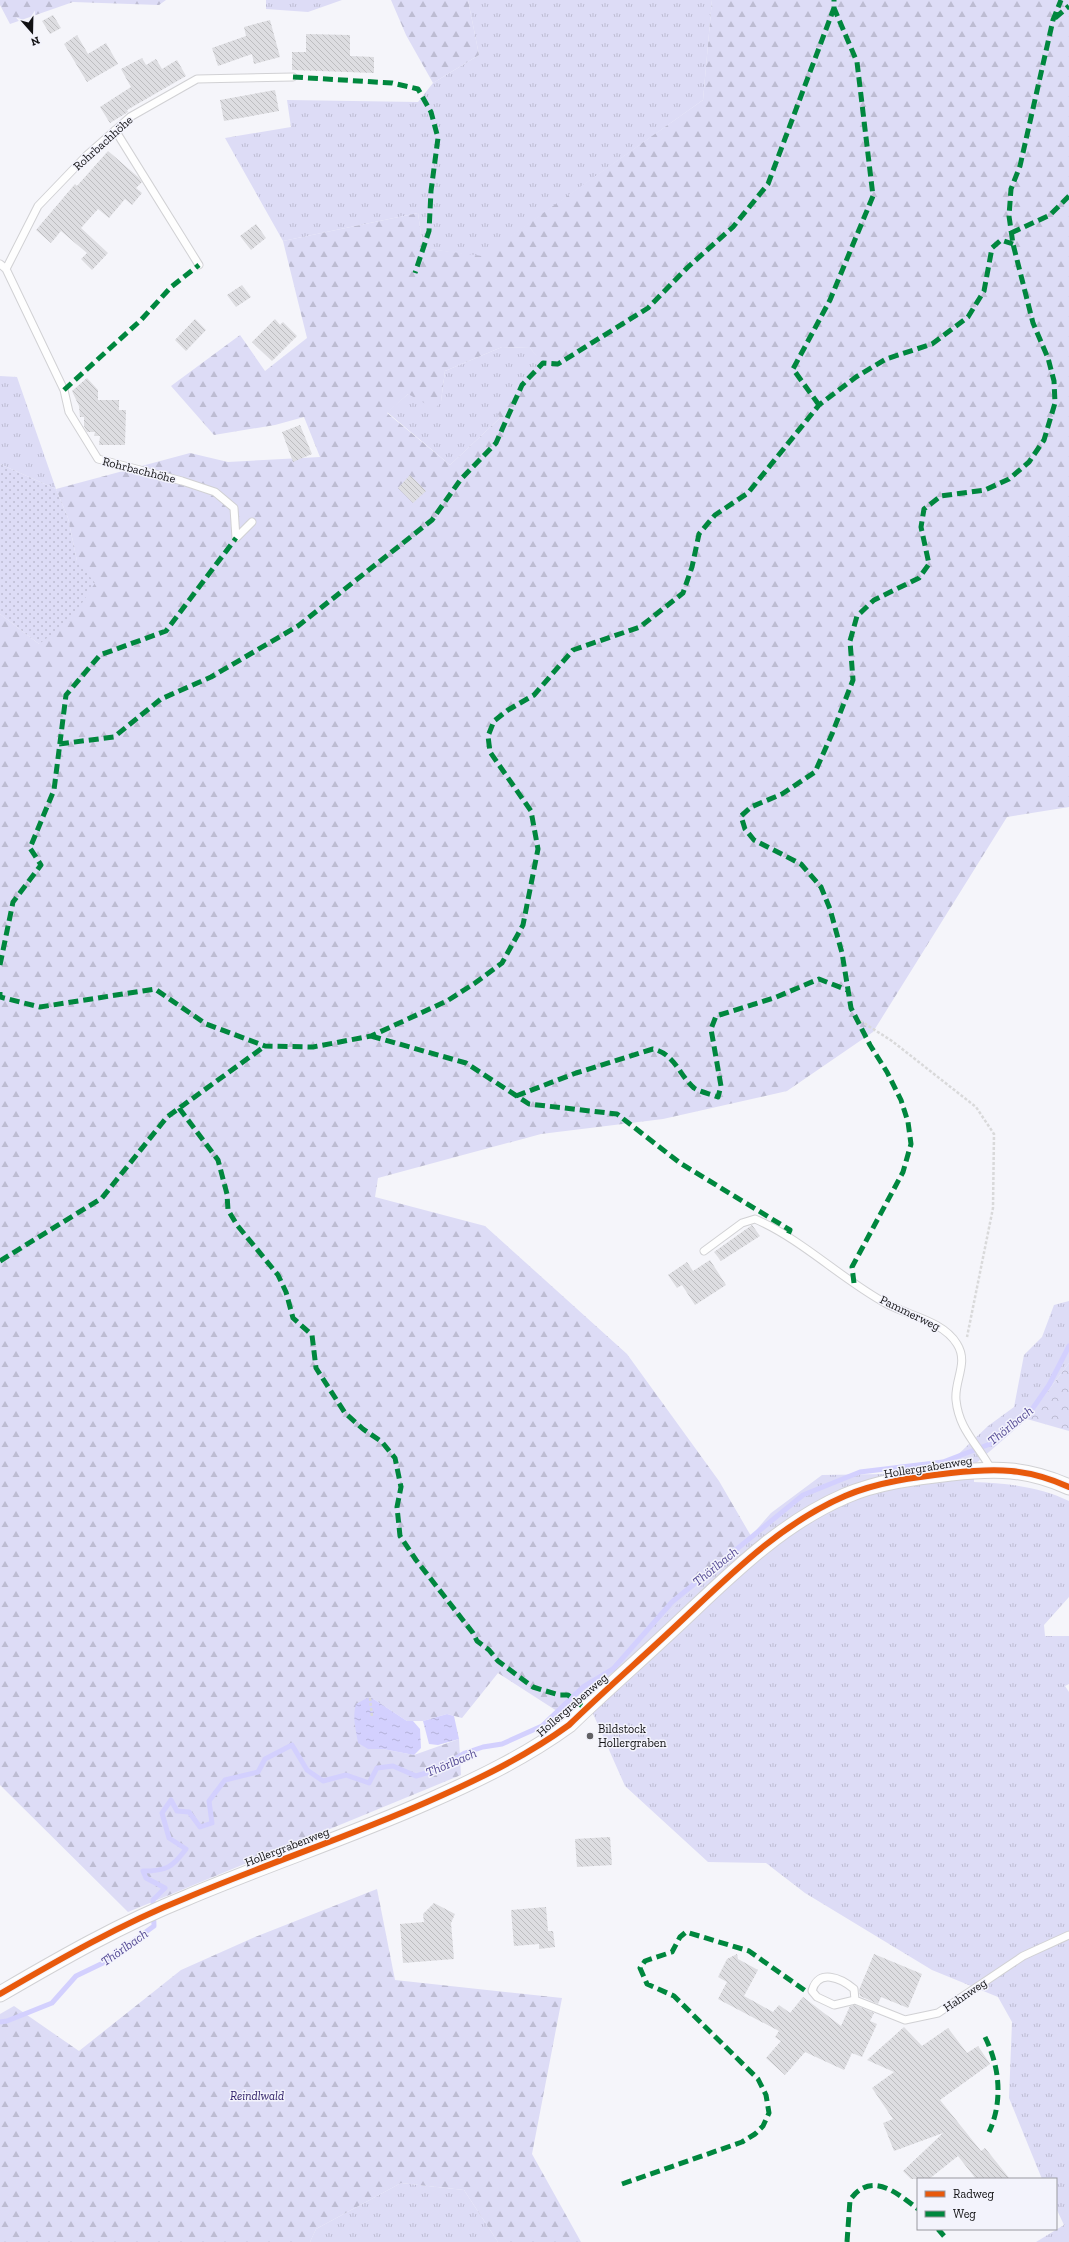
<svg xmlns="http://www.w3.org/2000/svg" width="1069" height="2242" font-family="'Zilla Slab',serif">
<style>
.grass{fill:url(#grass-tufts)}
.forest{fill:url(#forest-firs);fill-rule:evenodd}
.park{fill:url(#park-crowns)}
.garden{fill:url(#garden-dots)}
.water{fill:url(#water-ripples)}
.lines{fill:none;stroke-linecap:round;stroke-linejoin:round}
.stream{stroke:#d3d0fe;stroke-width:5}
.building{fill:url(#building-back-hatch)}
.service-casing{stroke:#d1d1d4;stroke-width:9}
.minor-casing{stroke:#d1d1d4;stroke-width:17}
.path{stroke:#d9d9da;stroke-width:2.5;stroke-dasharray:3 2;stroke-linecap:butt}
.service{stroke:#fefefe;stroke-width:7}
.minor{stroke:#fefefe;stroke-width:15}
.quiet{stroke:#00873e;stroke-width:5;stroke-dasharray:10 5;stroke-linecap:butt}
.cycleway-casing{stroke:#f3f3fc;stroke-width:8}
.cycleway{stroke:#e8590c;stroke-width:6}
.poi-dot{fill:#616164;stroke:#f3f3fc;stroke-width:1.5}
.labels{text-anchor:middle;stroke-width:3;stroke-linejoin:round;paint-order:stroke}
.street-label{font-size:12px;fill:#111113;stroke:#f3f3fc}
.poi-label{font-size:12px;fill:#111113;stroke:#f3f3fc;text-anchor:start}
.park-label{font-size:12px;font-style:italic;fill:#312269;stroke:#f3f3fc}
.water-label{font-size:13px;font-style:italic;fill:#534994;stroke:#f3f3fc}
</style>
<defs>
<pattern id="grass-tufts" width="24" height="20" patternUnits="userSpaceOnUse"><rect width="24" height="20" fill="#dddcf6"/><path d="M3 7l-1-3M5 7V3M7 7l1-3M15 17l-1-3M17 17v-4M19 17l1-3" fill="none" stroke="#bdbcd2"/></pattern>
<pattern id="forest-firs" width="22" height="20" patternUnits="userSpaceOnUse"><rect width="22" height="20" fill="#dddcf6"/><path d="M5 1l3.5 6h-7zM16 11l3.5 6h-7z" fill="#bdbcd2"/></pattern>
<pattern id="park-crowns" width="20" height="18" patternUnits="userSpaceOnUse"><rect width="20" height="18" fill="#dddcf6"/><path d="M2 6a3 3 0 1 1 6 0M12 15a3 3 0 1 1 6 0" fill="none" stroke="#bdbcd2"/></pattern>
<pattern id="garden-dots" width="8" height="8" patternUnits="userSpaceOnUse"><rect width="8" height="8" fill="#dddcf6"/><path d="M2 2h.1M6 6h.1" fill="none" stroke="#bdbcd2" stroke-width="1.8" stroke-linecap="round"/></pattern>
<pattern id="water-ripples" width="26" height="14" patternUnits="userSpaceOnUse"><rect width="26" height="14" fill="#d3d0fe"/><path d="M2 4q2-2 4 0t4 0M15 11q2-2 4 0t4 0" fill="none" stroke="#b4b2d9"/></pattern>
<pattern id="building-back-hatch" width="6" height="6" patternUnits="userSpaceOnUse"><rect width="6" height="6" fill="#dddde1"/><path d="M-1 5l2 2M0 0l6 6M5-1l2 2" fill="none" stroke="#bdbdc0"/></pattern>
</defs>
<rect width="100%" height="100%" fill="#f5f5fa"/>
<path class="grass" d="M 266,0 L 342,0 L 308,12 L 266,9 Z
M 468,0 L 712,0 L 703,100 L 482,257 L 423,248 L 418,213 L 283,241 L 225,138 L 291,127 L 287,100 L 418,102 L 433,83 L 479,55 Z
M 502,347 L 530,348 L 543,363 L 498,412 L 500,418 L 450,465 L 387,412 L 408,394 L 441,401 L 445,371 Z
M 0,376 L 17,377 L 56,489 L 0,464 Z
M 1069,1301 L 1069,1363 L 1027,1419 L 974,1465 L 974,1482 C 1006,1483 1040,1487 1069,1501 L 1069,1597 L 1044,1625 L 1045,1636 L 1069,1636 L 1069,1684 L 1065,1686 L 1069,1692 L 1069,2242 L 1036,2242 L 1064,2225 L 1056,2208 L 1056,2179 L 1042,2179 L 1009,2098 L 1012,2022 L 998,1997 L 932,1970 L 805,1893 L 766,1863 L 708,1862 L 625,1786 L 583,1691 L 751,1536 L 771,1513 L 822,1475 L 886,1474 L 947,1465 L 988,1426 L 1014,1407 L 1024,1355 L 1042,1337 L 1054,1305 Z
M 401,2183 L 464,2190 L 498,2242 L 310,2242 L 316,2229 Z"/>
<path class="forest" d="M 0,0 L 166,0 L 159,5 L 73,2 L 10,24 L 0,5 Z
M 391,0 L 468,0 L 479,55 L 433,83 L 406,35 Z
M 712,0 L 1069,0 L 1069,807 L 1007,817 L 873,1032 L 787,1091 L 663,1119 L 541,1134 L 378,1178 L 375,1197 L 485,1226 L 627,1354 L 719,1481 L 751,1536 L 560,1713 L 498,1673 L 462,1718 L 447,1714 L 423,1721 L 407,1721 L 372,1698 L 367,1698 L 368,1749 L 383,1749 L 414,1755 L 459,1739 L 461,1775 L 128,1912 L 0,1785 L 0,614 L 39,644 L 77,561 L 68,518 L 56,489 L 190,453 L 228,462 L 320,457 L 304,417 L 275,425 L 214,435 L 171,386 L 240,335 L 265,371 L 307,338 L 283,241 L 418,213 L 423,248 L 482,256 L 703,100 ZM 502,347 L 530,348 L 542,363 L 497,412 L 500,418 L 450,465 L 387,413 L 408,394 L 435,409 L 441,401 L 445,371 Z
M 377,1889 L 395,1980 L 562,1998 L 532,2154 L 581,2242 L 498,2242 L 464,2190 L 401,2183 L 316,2229 L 310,2242 L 0,2242 L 0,2014 L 14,2006 L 79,2051 L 181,1970 L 255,1937 Z"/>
<path class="park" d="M 1069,1363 L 1069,1431 L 1027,1419 Z"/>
<path class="garden" d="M 0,464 L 56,489 L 68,518 L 77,561 L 95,583 L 71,620 L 39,644 L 0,614 Z"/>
<path class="water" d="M 367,1698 L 372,1698 L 407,1721 L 413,1721 L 420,1729 L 421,1748 L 414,1755 L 383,1749 L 368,1749 L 358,1743 C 356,1729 352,1718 356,1704 Z
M 447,1714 L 454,1716 L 459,1739 L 438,1745 L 429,1744 L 423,1721 Z"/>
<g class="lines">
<path class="stream" d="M 0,2022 L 7,2021 L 52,2003 L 76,1976 L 103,1963 L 154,1926 L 153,1900 L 165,1888 L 146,1878 L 143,1871 C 166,1871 172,1868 186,1849 L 169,1838 L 162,1813 L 171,1800 L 177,1811 L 189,1812 L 200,1827 L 212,1823 L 209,1801 L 225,1780 L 258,1772 L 265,1759 L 292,1745 L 307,1770 L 323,1781 L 346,1775 L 369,1783 L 377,1768 L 393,1766 L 416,1776 L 433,1771 L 465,1753 L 483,1747 L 502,1744 L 542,1726 L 583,1687 L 613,1669 L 672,1602 L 803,1495 L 860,1472 L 943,1462 L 990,1444 L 1033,1408 L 1049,1385 L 1069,1346"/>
</g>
<path class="building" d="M 53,15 L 61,28 L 50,34 L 42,21 Z
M 270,20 L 280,57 L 254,64 L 252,54 L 218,66 L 212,48 L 246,36 L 244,27 Z
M 306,34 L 350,35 L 350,56 L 374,57 L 374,73 L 292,70 L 292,52 L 306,52 Z
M 77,35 L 88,54 L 106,43 L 118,64 L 87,82 L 64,44 Z
M 142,58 L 146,65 L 156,59 L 162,69 L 177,60 L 186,76 L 127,110 L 128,112 L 110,123 L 100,107 L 131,87 L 121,69 Z
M 275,90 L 279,111 L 224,121 L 220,100 Z
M 108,151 L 138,177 L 142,182 L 136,188 L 142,193 L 132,205 L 125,199 L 109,218 L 98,209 L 81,228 L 108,253 L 92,270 L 81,259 L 87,253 L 61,231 L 51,243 L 36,230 L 75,184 L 77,186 Z
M 256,224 L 266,238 L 251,250 L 240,236 Z
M 242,285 L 251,297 L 236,307 L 227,295 Z
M 195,319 L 206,330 L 186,351 L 175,340 Z
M 275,319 L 280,325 L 283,322 L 297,336 L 272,361 L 252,342 Z
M 87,378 L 98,390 L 98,400 L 119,400 L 119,410 L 126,410 L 125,445 L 99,445 L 100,436 L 94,436 L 95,432 L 87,432 L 84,426 L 84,417 L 80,417 L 79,406 L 72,391 Z
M 300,425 L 312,454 L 293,462 L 282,432 Z
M 410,475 L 426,491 L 413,503 L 398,488 Z
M 752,1225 L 760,1236 L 721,1261 L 714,1252 Z
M 710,1260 L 726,1285 L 695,1305 L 682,1285 L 677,1288 L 668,1275 L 687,1262 L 693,1271 Z
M 610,1837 L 612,1865 L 577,1867 L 575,1839 Z
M 434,1903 L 455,1914 L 451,1923 L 454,1959 L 403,1963 L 400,1924 L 424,1922 L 423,1914 Z
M 546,1907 L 548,1931 L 553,1931 L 555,1947 L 539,1949 L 539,1944 L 514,1946 L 511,1910 Z
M 737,1954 L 738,1959 L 758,1970 L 744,1996 L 773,2012 L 779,2005 L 790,2013 L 803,1997 L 841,2026 L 850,2006 L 855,2005 L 874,2013 L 870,2021 L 877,2024 L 862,2057 L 852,2053 L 844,2070 L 805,2052 L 785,2075 L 766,2058 L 781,2041 L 775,2037 L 779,2031 L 718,1999 L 727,1982 L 718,1977 L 727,1959 Z
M 874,1954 L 922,1974 L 908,2008 L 881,1997 L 878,2004 L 860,1996 L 859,1990 Z
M 904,2027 L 922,2046 L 948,2028 L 967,2053 L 978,2046 L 990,2064 L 940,2100 L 981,2151 L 985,2148 L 1010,2179 L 976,2179 L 958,2156 L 929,2179 L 911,2179 L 903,2171 L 943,2133 L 894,2151 L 883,2123 L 893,2119 L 872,2088 L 894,2072 L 867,2060 Z"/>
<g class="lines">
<defs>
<path id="service" d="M 115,130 L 199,265
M 0,264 L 6,269 L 64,390 L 69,412 L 98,459 L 182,481 L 215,492 L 234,508 L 236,538 L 252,522
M 6,269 L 38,206 L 87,155 L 130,117 L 197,79 L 293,77
M 704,1251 L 742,1223 L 755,1219 C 803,1240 841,1279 887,1304 C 910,1316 943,1321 957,1344 C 969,1363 954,1380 956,1400 C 959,1430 977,1443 991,1469
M 855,2000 L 854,1989 C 841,1978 818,1968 812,1991 L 817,1997 L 834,2005 L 855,2000 L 905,2020 L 938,2013 L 1023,1956 L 1069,1935"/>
<path id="minor" d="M 0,1994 C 60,1959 121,1924 186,1898 C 266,1864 348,1837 427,1802 C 477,1780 525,1757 569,1725 C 605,1690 643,1657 680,1622 C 730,1575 780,1524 845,1496 C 877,1482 916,1477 951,1473 C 996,1468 1027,1468 1069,1487"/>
</defs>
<use href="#service" class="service-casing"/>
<use href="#minor" class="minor-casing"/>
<path class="path" d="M 856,1018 L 892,1041 L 976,1107 L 994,1134 L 993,1208 L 967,1337
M 370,1698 L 372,1717"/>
<use href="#service" class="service"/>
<use href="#minor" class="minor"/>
<path class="quiet" d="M 1055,18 L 1069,6
M 293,77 L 392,83 L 418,89 L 431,112 L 438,138 L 431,191 L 429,231 L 415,273
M 1011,233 L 1050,215 L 1069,196
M 64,390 L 141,320 L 171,287 L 199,265
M 819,405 L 793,369 L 830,300 L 873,196 L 857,62 L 834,8
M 59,744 L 114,737 L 161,699 L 211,677 L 298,626 L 432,520 L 461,479 L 496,443 L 522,385 L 543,363 L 558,364 L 648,308 L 688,267 L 733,227 L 768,184 L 834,8 L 834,0
M 0,965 L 13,902 L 41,865 L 30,848 L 54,790 L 66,695 L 100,655 L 166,631 L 236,538
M 0,992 L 0,997 L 40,1007 L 155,989 L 206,1024 L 265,1046 L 313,1047 L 371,1036 L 447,1001 L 475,983 L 502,963 L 523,925 L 538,849 L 531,811 L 490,752 L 488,736 L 494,721 L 508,710 L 534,695 L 573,650 L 640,627 L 683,593 L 692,567 L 699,534 L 715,515 L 748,493 L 819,405 L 856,377 L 886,359 L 932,344 L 968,317 L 984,291 L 992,248 L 1001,240 L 1013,244
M 371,1036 L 466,1063 L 529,1104 L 617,1114 L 680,1163 L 790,1230 L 787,1237
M 516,1096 L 576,1073 L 653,1049 C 675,1054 679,1075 694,1088 C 700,1092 711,1094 718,1097 L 721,1086 L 711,1029 L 716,1016 L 774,998 L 819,979 L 847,990
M 179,1108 L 218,1160 L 227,1194 L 228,1210 L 237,1225 L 278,1275 L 286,1292 L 293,1318 L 312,1335 L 316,1368 L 345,1413 L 363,1429 L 382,1442 L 395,1458 L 401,1487 L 397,1507 L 400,1536 L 416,1560 L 473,1633 L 477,1641 L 489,1650 L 498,1661 L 533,1687 L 559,1695 L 568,1695 L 586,1709
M 0,1261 L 102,1198 L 167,1117 L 265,1046
M 854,1283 L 852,1267 L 903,1172 L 911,1144 L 908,1122 L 901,1100 L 887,1072 L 870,1045 L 851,1008 L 842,953 L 830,909 L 821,887 L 801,864 L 754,840 L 745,829 L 741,816 L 751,807 L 782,794 L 815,772 L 832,734 L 853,680 L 850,641 L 857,616 L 874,600 L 919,578 L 929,564 L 921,527 L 924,509 L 941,496 L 985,490 L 1009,479 L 1029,462 L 1044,440 L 1055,403 L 1054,381 L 1048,358 L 1033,323 L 1013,244 L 1009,216 L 1011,189 L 1020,166 L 1053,20 L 1061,0
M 985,2037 C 1000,2067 1003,2102 989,2132
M 622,2184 L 742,2142 L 755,2134 L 763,2126 L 769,2113 L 766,2095 L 758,2079 L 674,1996 L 647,1984 L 640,1968 L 645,1961 L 672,1952 L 680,1937 L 686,1932 L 749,1951 L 807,1992
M 938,2229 L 944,2236
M 847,2242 L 850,2200 C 871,2170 897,2193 918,2209"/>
<defs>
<path id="cycleway" d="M 0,1994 C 60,1959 121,1924 186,1898 C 266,1864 348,1837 427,1802 C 477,1780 525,1757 569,1725 C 605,1690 643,1657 680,1622 C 730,1575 780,1524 845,1496 C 877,1482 916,1477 951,1473 C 996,1468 1027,1468 1069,1487"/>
</defs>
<use href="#cycleway" class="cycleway-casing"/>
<use href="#cycleway" class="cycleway"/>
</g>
<circle class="poi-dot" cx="590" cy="1736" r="4"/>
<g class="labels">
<g class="street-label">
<text transform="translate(103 143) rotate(-42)" y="4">Rohrbachhöhe</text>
<text transform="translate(139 470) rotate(14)" y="4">Rohrbachhöhe</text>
<text transform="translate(910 1313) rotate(26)" y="4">Pammerweg</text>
<text transform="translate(928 1467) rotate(-9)" y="4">Hollergrabenweg</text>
<text transform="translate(572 1705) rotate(-41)" y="4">Hollergrabenweg</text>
<text transform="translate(287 1847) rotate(-21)" y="4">Hollergrabenweg</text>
<text transform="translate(965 1995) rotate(-34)" y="4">Hahnweg</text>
</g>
<g class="poi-label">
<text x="598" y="1733">Bildstock<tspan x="598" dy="14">Hollergraben</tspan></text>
</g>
<g class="park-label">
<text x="257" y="2100">Reindlwald</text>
</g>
<g class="water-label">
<text transform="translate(1010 1425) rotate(-39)" y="5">Thörlbach</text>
<text transform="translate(715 1566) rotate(-39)" y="5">Thörlbach</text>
<text transform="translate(451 1762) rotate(-23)" y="5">Thörlbach</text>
<text transform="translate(124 1947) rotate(-35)" y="5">Thörlbach</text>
</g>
</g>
<rect x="917" y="2178" width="140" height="52" fill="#f3f3fc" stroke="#99999f"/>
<rect x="925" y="2191" width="20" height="6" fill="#e8590c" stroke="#99999f"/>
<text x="953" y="2198" font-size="12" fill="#111113">Radweg</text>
<rect x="925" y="2211" width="20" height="6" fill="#00873e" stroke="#99999f"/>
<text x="953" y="2218" font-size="12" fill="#111113">Weg</text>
<g transform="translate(32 32) rotate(160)" stroke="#f3f3fc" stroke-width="3" paint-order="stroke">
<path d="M0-3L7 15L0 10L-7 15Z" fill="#111113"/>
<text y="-6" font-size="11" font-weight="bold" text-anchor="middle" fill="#111113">N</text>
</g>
</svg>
